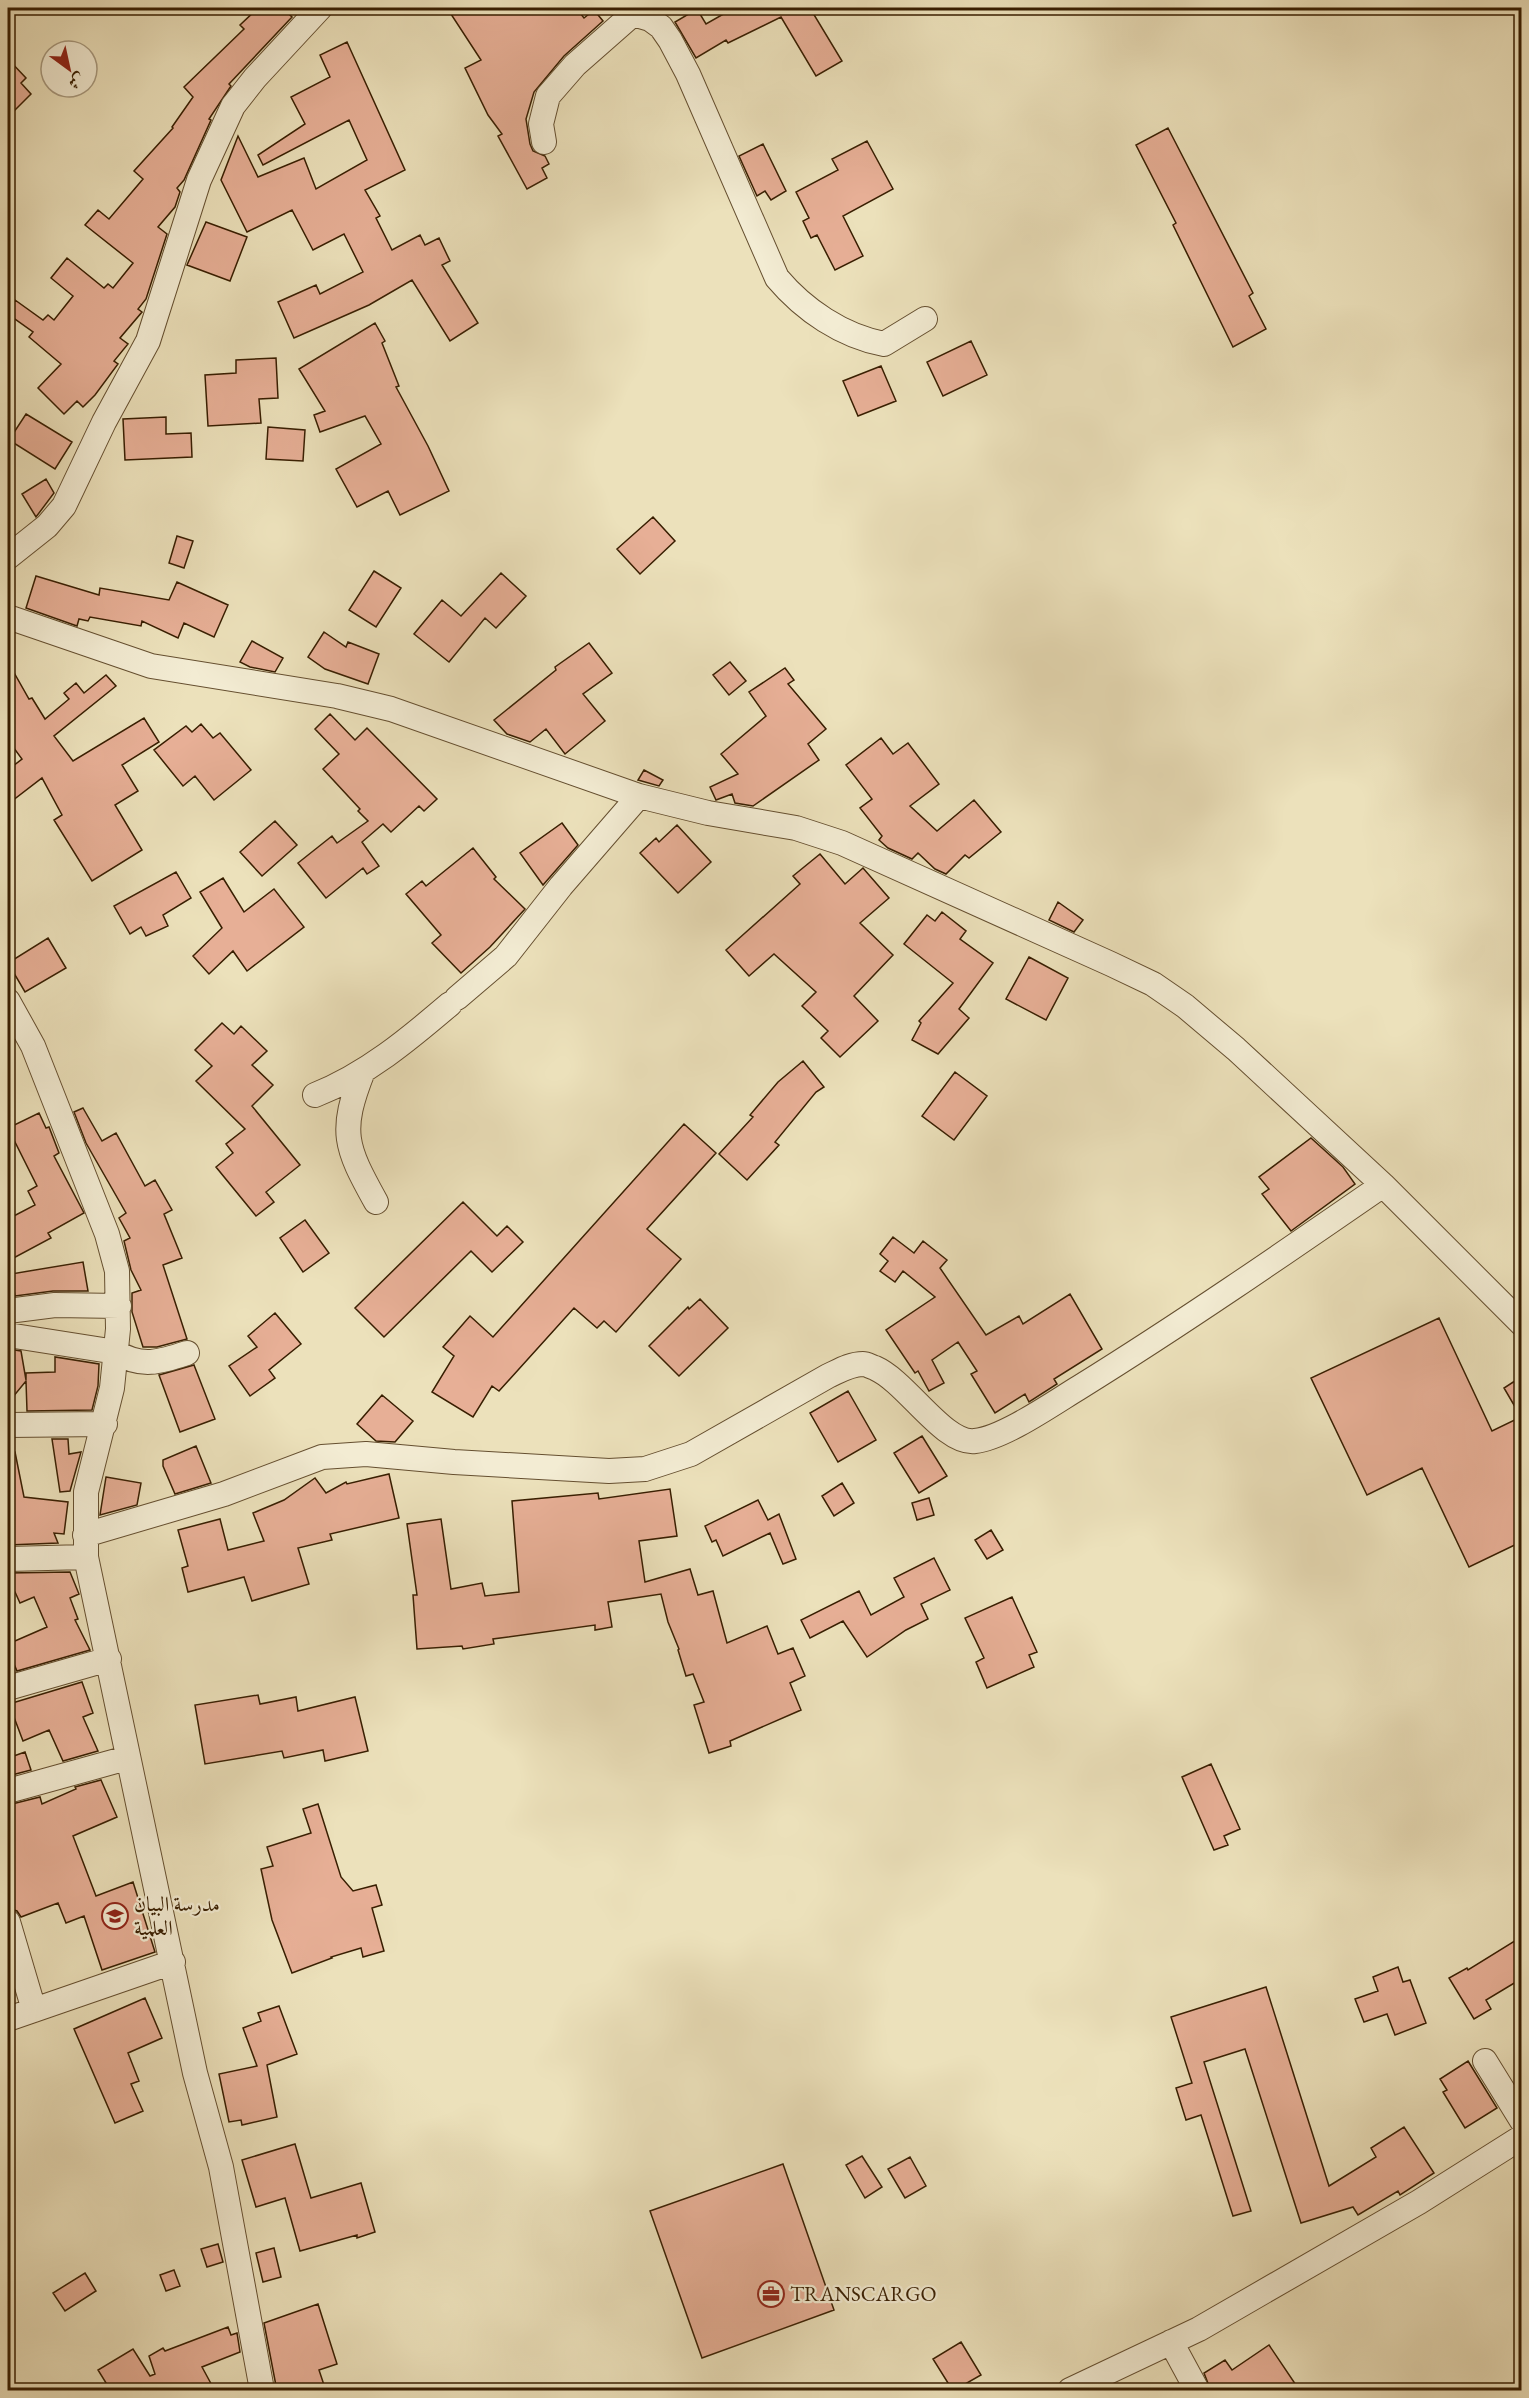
<svg xmlns="http://www.w3.org/2000/svg" width="1529" height="2398" font-family="'EB Garamond',Amiri,serif">
<style>
.building{fill:#e7af96;stroke:#381e01;stroke-width:1.5}
.lines{fill:none;stroke-linecap:round;stroke-linejoin:round}
.minor-casing{stroke:#654f30;stroke-width:26}
.minor{stroke:#f3ecd3;stroke-width:24}
.labels{text-anchor:middle;stroke-width:4.5;stroke-linejoin:round;paint-order:stroke}
.poi-label{font-size:21px;fill:#381e01;stroke:#f3ecd3;text-anchor:start}
</style>
<rect width="100%" height="100%" fill="#ece1bb"/>
<filter id="stains"><feTurbulence type="fractalNoise" baseFrequency=".00333" numOctaves="4"/><feColorMatrix values="0 0 0 0 .2 0 0 0 0 .09 0 0 0 0 .02 0 0 0 .5 -.17"/></filter>
<radialGradient id="worn" r=".72"><stop offset=".6" stop-color="#630" stop-opacity="0"/><stop offset="1" stop-color="#630" stop-opacity=".3"/></radialGradient>
<path class="building" d="M 258,8 L 283,8 L 292,17 L 229,84 L 231,86 L 209,119 L 211,120 L 184,180 L 177,188 L 180,192 L 175,207 L 158,227 L 167,234 L 146,299 L 138,309 L 142,312 L 120,338 L 128,344 L 114,361 L 118,364 L 95,395 L 83,407 L 77,401 L 64,414 L 38,388 L 61,364 L 29,337 L 33,332 L 8,314 L 8,310 L 15,300 L 43,320 L 48,315 L 54,320 L 73,296 L 51,278 L 67,258 L 104,288 L 108,284 L 113,288 L 133,263 L 85,225 L 98,210 L 109,219 L 143,179 L 134,171 L 173,128 L 172,127 L 193,97 L 184,87 L 244,29 L 240,25 Z
M 447,8 L 576,8 L 584,18 L 594,10 L 603,21 L 564,56 L 534,92 L 526,119 L 530,144 L 533,151 L 545,156 L 549,164 L 542,168 L 547,178 L 527,189 L 498,136 L 502,134 L 488,115 L 465,68 L 481,60 Z
M 734,8 L 810,8 L 842,61 L 816,76 L 781,17 L 728,43 L 726,40 L 696,58 L 675,22 L 697,9 L 706,24 Z
M 347,42 L 405,170 L 365,190 L 380,216 L 376,218 L 392,250 L 420,235 L 425,245 L 439,238 L 450,261 L 442,265 L 478,323 L 450,341 L 412,280 L 369,305 L 294,338 L 278,302 L 316,285 L 320,294 L 363,272 L 344,234 L 313,250 L 292,210 L 247,232 L 221,180 L 238,136 L 258,177 L 304,158 L 316,189 L 367,160 L 349,120 L 263,165 L 258,155 L 305,124 L 291,97 L 330,77 L 320,55 Z
M 8,59 L 26,78 L 21,83 L 31,94 L 8,117 Z
M 1168,128 L 1253,293 L 1249,296 L 1266,329 L 1233,347 L 1173,225 L 1176,223 L 1136,145 Z
M 867,141 L 893,189 L 843,216 L 863,256 L 835,270 L 817,235 L 811,238 L 803,221 L 809,218 L 796,192 L 838,170 L 832,159 Z
M 763,144 L 786,191 L 771,200 L 765,191 L 757,196 L 739,156 Z
M 206,222 L 247,237 L 230,281 L 187,265 Z
M 375,323 L 385,341 L 382,343 L 399,386 L 396,387 L 428,446 L 449,491 L 400,515 L 388,491 L 357,507 L 336,469 L 381,444 L 365,416 L 320,432 L 314,415 L 325,411 L 299,369 Z
M 971,341 L 987,375 L 943,396 L 927,362 Z
M 276,358 L 278,398 L 259,399 L 261,423 L 208,426 L 205,375 L 236,373 L 236,360 Z
M 881,366 L 896,401 L 858,416 L 843,381 Z
M 26,414 L 72,442 L 55,469 L 9,440 Z
M 166,417 L 166,434 L 191,433 L 192,457 L 125,460 L 123,419 Z
M 268,427 L 305,430 L 303,461 L 266,459 Z
M 46,479 L 54,493 L 36,517 L 22,494 Z
M 653,517 L 675,541 L 640,574 L 617,549 Z
M 177,536 L 193,541 L 184,568 L 169,563 Z
M 374,571 L 401,588 L 376,627 L 349,610 Z
M 501,573 L 526,596 L 496,628 L 485,618 L 449,662 L 414,634 L 442,600 L 461,616 Z
M 36,576 L 99,595 L 100,588 L 169,600 L 177,582 L 228,605 L 214,637 L 184,623 L 178,638 L 142,621 L 141,626 L 90,617 L 88,621 L 79,619 L 77,626 L 26,608 Z
M 324,632 L 346,647 L 348,642 L 379,654 L 368,684 L 325,669 L 308,657 Z
M 252,641 L 283,658 L 275,672 L 250,667 L 240,662 Z
M 589,643 L 612,673 L 583,694 L 605,721 L 565,754 L 546,729 L 530,742 L 507,734 L 494,720 L 556,670 L 555,667 Z
M 8,662 L 29,699 L 32,698 L 45,719 L 69,699 L 64,693 L 76,683 L 84,693 L 106,675 L 116,686 L 54,736 L 73,761 L 144,718 L 159,742 L 122,765 L 138,791 L 115,805 L 142,850 L 92,881 L 54,820 L 62,815 L 42,778 L 8,804 L 8,770 L 22,759 L 8,740 Z
M 730,662 L 746,681 L 729,695 L 713,675 Z
M 785,668 L 794,680 L 788,684 L 826,729 L 808,744 L 819,760 L 753,806 L 735,803 L 732,794 L 716,800 L 710,787 L 738,774 L 721,754 L 766,716 L 749,692 Z
M 330,714 L 355,740 L 367,728 L 437,799 L 424,811 L 419,806 L 391,832 L 383,824 L 362,842 L 379,866 L 367,874 L 363,868 L 326,898 L 298,863 L 332,836 L 337,843 L 368,821 L 358,811 L 360,809 L 323,769 L 339,754 L 315,729 Z
M 201,724 L 213,738 L 220,733 L 251,770 L 214,800 L 195,776 L 183,786 L 154,750 L 186,726 L 192,732 Z
M 881,738 L 893,754 L 908,743 L 939,784 L 910,806 L 937,831 L 974,800 L 1001,832 L 969,858 L 965,855 L 946,874 L 935,869 L 918,853 L 912,859 L 888,848 L 879,840 L 882,836 L 860,808 L 872,799 L 846,765 Z
M 644,770 L 663,780 L 659,786 L 638,780 Z
M 275,821 L 297,845 L 262,876 L 240,852 Z
M 562,823 L 578,845 L 543,885 L 520,853 Z
M 677,825 L 711,862 L 678,893 L 640,853 L 656,838 L 659,842 Z
M 473,848 L 496,877 L 494,879 L 525,909 L 490,947 L 461,973 L 432,943 L 441,935 L 406,894 L 422,881 L 426,886 Z
M 820,854 L 845,884 L 863,868 L 889,898 L 860,923 L 893,955 L 854,996 L 878,1021 L 840,1057 L 821,1038 L 828,1031 L 802,1006 L 816,992 L 774,954 L 749,976 L 726,950 L 800,884 L 793,876 Z
M 176,872 L 191,898 L 163,915 L 168,926 L 146,936 L 141,927 L 130,934 L 114,906 Z
M 223,878 L 244,912 L 274,889 L 304,927 L 247,971 L 233,951 L 209,974 L 193,956 L 222,928 L 200,892 Z
M 1058,902 L 1083,920 L 1074,932 L 1049,920 Z
M 942,912 L 966,931 L 960,939 L 993,963 L 959,1009 L 969,1018 L 938,1054 L 912,1040 L 921,1023 L 919,1021 L 953,983 L 904,944 L 927,915 L 935,921 Z
M 48,938 L 66,968 L 25,992 L 8,963 Z
M 1029,957 L 1068,978 L 1046,1020 L 1006,999 Z
M 222,1023 L 234,1034 L 241,1026 L 267,1051 L 252,1065 L 273,1085 L 252,1106 L 300,1165 L 266,1192 L 274,1202 L 256,1216 L 216,1167 L 233,1153 L 226,1144 L 245,1129 L 196,1081 L 212,1066 L 195,1050 Z
M 803,1061 L 824,1087 L 816,1092 L 775,1142 L 779,1145 L 747,1180 L 719,1154 L 753,1117 L 750,1115 L 778,1082 Z
M 955,1072 L 987,1096 L 954,1140 L 922,1116 Z
M 83,1108 L 102,1141 L 116,1133 L 145,1186 L 155,1180 L 172,1210 L 164,1214 L 182,1258 L 163,1265 L 187,1339 L 157,1347 L 143,1347 L 132,1312 L 132,1293 L 141,1290 L 131,1270 L 124,1241 L 130,1238 L 119,1218 L 126,1213 L 86,1143 L 74,1112 Z
M 39,1113 L 46,1128 L 49,1127 L 59,1153 L 54,1156 L 84,1213 L 48,1233 L 51,1238 L 8,1261 L 8,1219 L 35,1205 L 28,1191 L 37,1186 L 8,1128 Z
M 684,1124 L 716,1153 L 647,1229 L 681,1259 L 616,1332 L 604,1321 L 597,1328 L 574,1308 L 499,1391 L 492,1386 L 473,1417 L 432,1392 L 454,1356 L 443,1347 L 470,1316 L 493,1337 Z
M 1311,1138 L 1343,1167 L 1355,1184 L 1291,1231 L 1262,1194 L 1269,1189 L 1259,1177 Z
M 463,1202 L 497,1236 L 507,1226 L 523,1242 L 492,1272 L 471,1251 L 384,1337 L 355,1308 Z
M 305,1220 L 329,1253 L 303,1272 L 280,1238 Z
M 893,1237 L 914,1253 L 923,1241 L 947,1260 L 940,1268 L 986,1335 L 1019,1316 L 1023,1324 L 1070,1294 L 1102,1349 L 1054,1379 L 1057,1384 L 1029,1402 L 1025,1394 L 995,1413 L 971,1374 L 977,1371 L 958,1342 L 932,1360 L 944,1383 L 929,1391 L 918,1371 L 915,1373 L 886,1330 L 935,1297 L 903,1271 L 895,1282 L 880,1271 L 888,1261 L 880,1254 Z
M 83,1262 L 88,1291 L 53,1291 L 15,1296 L 11,1274 Z
M 700,1299 L 728,1328 L 679,1376 L 649,1346 L 688,1307 L 689,1309 Z
M 275,1313 L 301,1344 L 269,1370 L 275,1378 L 250,1396 L 229,1366 L 257,1347 L 248,1336 Z
M 1439,1318 L 1492,1431 L 1521,1417 L 1504,1388 L 1521,1377 L 1521,1542 L 1469,1567 L 1422,1468 L 1367,1495 L 1311,1378 Z
M 8,1349 L 21,1351 L 26,1380 L 26,1373 L 55,1372 L 55,1357 L 99,1364 L 98,1386 L 92,1410 L 27,1411 L 26,1381 L 8,1403 Z
M 194,1365 L 215,1419 L 180,1432 L 159,1375 Z
M 848,1391 L 876,1440 L 838,1462 L 810,1413 Z
M 382,1395 L 413,1421 L 395,1442 L 376,1441 L 357,1424 Z
M 922,1436 L 947,1476 L 919,1493 L 894,1453 Z
M 52,1439 L 68,1439 L 69,1454 L 81,1452 L 70,1491 L 60,1492 Z
M 196,1446 L 211,1483 L 175,1494 L 163,1466 L 163,1460 Z
M 15,1452 L 24,1497 L 68,1502 L 64,1534 L 54,1533 L 58,1543 L 8,1545 L 8,1453 Z
M 389,1474 L 399,1518 L 330,1534 L 332,1540 L 298,1548 L 309,1584 L 252,1601 L 244,1577 L 188,1592 L 182,1568 L 188,1566 L 178,1530 L 220,1519 L 228,1550 L 264,1541 L 253,1513 L 284,1500 L 315,1478 L 326,1493 L 346,1482 L 347,1484 Z
M 106,1477 L 141,1483 L 137,1505 L 100,1515 Z
M 842,1483 L 854,1503 L 834,1516 L 822,1496 Z
M 670,1489 L 677,1536 L 639,1541 L 645,1582 L 690,1569 L 698,1595 L 713,1591 L 727,1643 L 767,1626 L 778,1654 L 793,1648 L 805,1676 L 790,1683 L 801,1710 L 730,1741 L 731,1746 L 709,1753 L 694,1705 L 704,1702 L 693,1674 L 686,1676 L 678,1650 L 679,1649 L 668,1622 L 661,1594 L 608,1602 L 612,1627 L 595,1630 L 595,1625 L 493,1639 L 494,1644 L 463,1649 L 462,1646 L 417,1649 L 413,1595 L 417,1595 L 407,1524 L 441,1519 L 451,1589 L 482,1583 L 485,1596 L 519,1592 L 512,1501 L 598,1493 L 599,1499 Z
M 929,1498 L 934,1515 L 917,1520 L 912,1503 Z
M 758,1500 L 768,1520 L 779,1514 L 796,1559 L 783,1564 L 770,1533 L 723,1556 L 716,1540 L 712,1542 L 705,1526 Z
M 991,1530 L 1003,1550 L 987,1559 L 975,1540 Z
M 934,1558 L 950,1590 L 921,1604 L 928,1619 L 906,1630 L 867,1657 L 843,1621 L 810,1638 L 801,1620 L 859,1591 L 871,1615 L 904,1597 L 894,1578 Z
M 70,1572 L 79,1594 L 70,1598 L 78,1619 L 75,1620 L 90,1650 L 17,1671 L 8,1650 L 8,1644 L 47,1627 L 34,1597 L 20,1603 L 15,1592 L 8,1592 L 8,1573 Z
M 1012,1597 L 1037,1652 L 1029,1655 L 1034,1667 L 987,1688 L 976,1662 L 984,1658 L 965,1618 Z
M 82,1682 L 93,1713 L 83,1717 L 98,1751 L 63,1761 L 49,1730 L 23,1741 L 9,1704 Z
M 258,1695 L 260,1704 L 296,1697 L 298,1711 L 355,1697 L 368,1751 L 325,1761 L 323,1750 L 284,1758 L 282,1751 L 205,1764 L 195,1705 Z
M 25,1752 L 31,1770 L 8,1776 L 8,1758 Z
M 1211,1764 L 1240,1829 L 1224,1836 L 1228,1845 L 1214,1850 L 1182,1777 Z
M 101,1780 L 117,1817 L 73,1836 L 96,1896 L 133,1882 L 155,1952 L 102,1970 L 84,1916 L 66,1923 L 58,1903 L 21,1917 L 17,1911 L 8,1908 L 8,1805 L 40,1797 L 42,1804 L 76,1789 L 75,1787 Z
M 318,1804 L 341,1877 L 353,1891 L 376,1885 L 382,1905 L 372,1908 L 384,1951 L 363,1957 L 361,1948 L 331,1957 L 332,1958 L 292,1973 L 272,1920 L 261,1869 L 273,1866 L 267,1847 L 311,1833 L 303,1809 Z
M 1521,1937 L 1521,1979 L 1486,2000 L 1491,2009 L 1474,2019 L 1449,1978 L 1467,1968 L 1468,1970 Z
M 1398,1967 L 1403,1982 L 1410,1980 L 1426,2023 L 1395,2035 L 1387,2014 L 1364,2022 L 1355,1999 L 1378,1991 L 1373,1977 Z
M 1266,1987 L 1329,2186 L 1376,2157 L 1371,2148 L 1404,2127 L 1434,2173 L 1400,2195 L 1398,2191 L 1358,2215 L 1353,2207 L 1301,2223 L 1245,2049 L 1204,2062 L 1251,2211 L 1233,2216 L 1201,2115 L 1186,2120 L 1176,2088 L 1192,2083 L 1171,2017 Z
M 145,1998 L 162,2038 L 128,2053 L 139,2081 L 131,2084 L 143,2111 L 115,2123 L 74,2029 Z
M 279,2006 L 297,2054 L 267,2065 L 277,2117 L 242,2125 L 241,2120 L 229,2122 L 219,2074 L 257,2066 L 243,2028 L 261,2021 L 258,2013 Z
M 1468,2061 L 1497,2108 L 1465,2128 L 1443,2092 L 1447,2090 L 1440,2079 Z
M 295,2144 L 311,2198 L 361,2183 L 375,2232 L 357,2238 L 357,2235 L 300,2251 L 285,2198 L 256,2207 L 242,2160 Z
M 862,2156 L 882,2187 L 865,2198 L 846,2165 Z
M 910,2157 L 926,2186 L 905,2198 L 888,2169 Z
M 783,2164 L 834,2310 L 702,2358 L 650,2211 Z
M 218,2244 L 223,2262 L 207,2267 L 201,2249 Z
M 274,2248 L 281,2277 L 263,2282 L 256,2253 Z
M 174,2270 L 180,2286 L 166,2291 L 160,2275 Z
M 85,2273 L 96,2291 L 65,2311 L 53,2293 Z
M 318,2304 L 337,2364 L 319,2370 L 326,2391 L 277,2391 L 264,2323 Z
M 228,2327 L 231,2335 L 237,2333 L 240,2352 L 202,2367 L 215,2391 L 111,2391 L 98,2370 L 133,2349 L 150,2376 L 155,2374 L 149,2356 L 163,2348 L 165,2351 Z
M 961,2342 L 981,2375 L 953,2391 L 933,2359 Z
M 1269,2345 L 1300,2391 L 1211,2391 L 1204,2373 L 1225,2360 L 1232,2370 Z"/>
<g class="lines">
<defs>
<path id="minor" d="M 544,142 L 541,124 L 548,96 L 575,65 L 633,14 L 650,19 L 661,27 L 670,40 L 688,74 L 777,278 C 804,310 842,336 884,344 L 925,319
M 8,557 L 47,526 L 64,506 L 104,422 L 148,341 L 199,180 L 233,106 L 255,78 L 320,8
M 8,617 L 151,666 L 337,696 L 391,709 L 639,796 L 708,813 L 796,828 L 842,843 L 1111,964 L 1153,984 L 1185,1006 L 1236,1049 L 1383,1185 L 1522,1324
M 457,998 L 506,956 L 561,886 L 639,796
M 8,1001 L 33,1046 L 107,1234 L 117,1271 L 118,1329 L 112,1388 L 86,1492 L 86,1557 L 195,2073 L 221,2167 L 262,2390
M 363,1071 C 339,1132 345,1146 376,1202
M 315,1095 C 366,1075 409,1039 450,1004
M 8,1311 L 55,1305 L 119,1306
M 8,1335 L 116,1352 C 141,1368 160,1362 187,1353
M 8,1425 L 105,1424
M 85,1535 L 224,1494 L 322,1457 L 366,1454 L 454,1462 L 609,1471 L 645,1469 L 691,1454 L 828,1376 C 839,1371 850,1364 863,1364 C 867,1364 871,1367 875,1368 C 907,1382 944,1445 975,1441 C 1004,1438 1055,1402 1080,1387 C 1183,1323 1283,1254 1383,1185
M 8,1559 L 86,1557
M 8,1688 L 109,1659
M 8,1791 L 127,1758
M 8,1922 L 34,2010
M 8,2019 L 173,1962
M 1485,2061 L 1522,2121
M 1171,2342 L 1197,2390
M 1070,2390 L 1199,2329 L 1419,2202 L 1522,2137"/>
</defs>
<use href="#minor" class="minor-casing"/>
<use href="#minor" class="minor"/>
</g>
<defs>
<symbol id="school-ring" viewBox="-11 -11 22 22"><circle r="9.5" fill="#f3ecd3" stroke="#8f2418" stroke-width="1.5"/><path d="M0-5L7-2L0 1L-7-2ZM-4 1L0 2.5L4 1V4Q0 6-4 4Z" fill="#8f2418"/></symbol>
<symbol id="office-ring" viewBox="-11 -11 22 22"><circle r="9.5" fill="#f3ecd3" stroke="#8f2418" stroke-width="1.5"/><path d="M-6-3h4V-5.5h4V-3h4V5H-6ZM-1-4.5V-3h2v-1.5ZM-6 0V1H6V0Z" fill="#8f2418"/></symbol>
</defs>
<g fill-rule="evenodd">
<use href="#school-ring" x="100" y="1901" width="30" height="30"/>
<use href="#office-ring" x="756" y="2279" width="30" height="30"/>
</g>
<g class="labels">
<g class="poi-label">
<text x="134" y="1911">مدرسة البيان<tspan x="134" dy="24">العلمية</tspan></text>
<text x="790" y="2301">TRANSCARGO</text>
</g>
</g>
<rect width="1529" height="2398" fill="none" stroke="#ece1bb" stroke-width="30"/>
<rect x="9" y="9" width="1511" height="2380" fill="none" stroke="#381e01" stroke-width="3"/>
<rect x="15" y="15" width="1499" height="2368" fill="none" stroke="#381e01" stroke-width="1.5"/>
<g transform="translate(69 69) rotate(147)"><circle r="28" fill="#f3ecd3" stroke="#a89a7f" stroke-width="1.5"/>
<path d="M0-4.5L10 22L0 15L-10 22Z" fill="#8f2418"/>
<text y="-9" font-size="16" font-weight="bold" text-anchor="middle" fill="#381e01">ش</text>
</g>
<rect width="100%" height="100%" filter="url(#stains)"/>
<rect width="100%" height="100%" fill="url(#worn)"/>
</svg>
